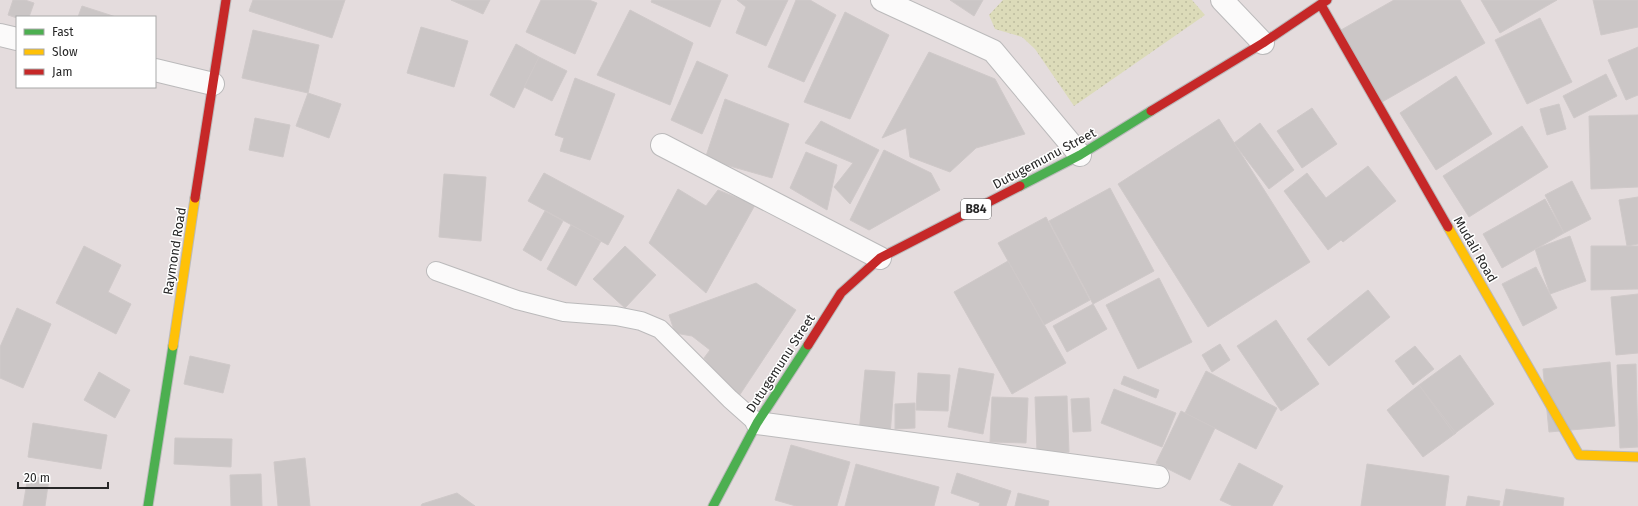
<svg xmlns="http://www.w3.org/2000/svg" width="1638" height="506" font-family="'Fira Sans',sans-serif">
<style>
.grass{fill:url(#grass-dots)}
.building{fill:#cbc6c6;stroke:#cfc9c9}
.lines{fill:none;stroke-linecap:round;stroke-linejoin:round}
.lane-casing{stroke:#bbbabb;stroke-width:20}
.street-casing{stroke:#bbbabb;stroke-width:24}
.fast-casing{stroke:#bbbabb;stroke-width:11}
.slow-casing{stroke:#bbbabb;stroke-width:11}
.jam-casing{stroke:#bbbabb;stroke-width:11}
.lane{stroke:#fbfafa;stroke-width:18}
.street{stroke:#fbfafa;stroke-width:22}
.fast{stroke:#4caf50;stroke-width:9}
.slow{stroke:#ffc107;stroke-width:9}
.jam{stroke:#c62828;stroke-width:9}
.labels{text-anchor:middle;stroke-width:3;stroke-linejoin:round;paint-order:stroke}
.shield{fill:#fff;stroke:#686868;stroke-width:1}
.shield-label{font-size:12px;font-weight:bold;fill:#272727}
.street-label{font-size:13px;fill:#272727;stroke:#fff}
</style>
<defs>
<pattern id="grass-dots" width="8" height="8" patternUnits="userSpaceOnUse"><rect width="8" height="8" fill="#dcdbb9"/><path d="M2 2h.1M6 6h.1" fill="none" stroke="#bdbc9f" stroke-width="1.8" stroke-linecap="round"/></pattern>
</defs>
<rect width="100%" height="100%" fill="#e4dcdd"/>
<path class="grass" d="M 1003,0 L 1192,0 L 1205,15 L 1074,106 L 1035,49 L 1022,37 L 995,29 L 989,15 Z"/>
<path class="building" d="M 13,0 L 25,0 L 34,3 L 29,17 L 17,18 L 8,15 Z
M 253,0 L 345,0 L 332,38 L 249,11 Z
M 451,0 L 490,0 L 483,14 Z
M 541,0 L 589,0 L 597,3 L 575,54 L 526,32 Z
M 652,0 L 721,0 L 710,27 L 651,2 Z
M 737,0 L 788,0 L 766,46 L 736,33 L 746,7 Z
M 796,0 L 810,0 L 836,15 L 804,82 L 768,67 Z
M 950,0 L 983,0 L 974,16 Z
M 1394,0 L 1460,0 L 1485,43 L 1382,102 L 1341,30 Z
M 1481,0 L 1557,0 L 1500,33 Z
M 1593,0 L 1638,0 L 1638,27 L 1601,35 Z
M 82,6 L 116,17 L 78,17 Z
M 630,10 L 693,43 L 670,105 L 597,75 Z
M 845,12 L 889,35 L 850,119 L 804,102 Z
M 1540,18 L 1572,82 L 1527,104 L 1495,40 Z
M 421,27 L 468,41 L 454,87 L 407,73 Z
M 253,30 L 319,45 L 308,93 L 242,78 Z
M 516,44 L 539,57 L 514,108 L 490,95 Z
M 1638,47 L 1638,95 L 1626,100 L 1608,60 Z
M 929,52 L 995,79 L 1025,134 L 976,148 L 950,172 L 910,157 L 906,128 L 882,138 Z
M 539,57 L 567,71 L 552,101 L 524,87 Z
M 697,61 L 728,75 L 702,134 L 671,120 Z
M 1606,74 L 1617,96 L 1574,118 L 1563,96 Z
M 1456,76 L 1492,134 L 1436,170 L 1400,113 Z
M 575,78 L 615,94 L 590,160 L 560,151 L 564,138 L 555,135 Z
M 308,93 L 341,104 L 329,138 L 296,126 Z
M 725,99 L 789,124 L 772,178 L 705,159 Z
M 1559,104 L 1566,129 L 1547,135 L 1540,109 Z
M 1312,108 L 1337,144 L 1302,168 L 1277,131 Z
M 1638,115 L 1638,187 L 1591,189 L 1589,116 Z
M 255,118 L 290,125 L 283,157 L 249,150 Z
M 1219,119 L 1310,262 L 1208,327 L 1118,184 Z
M 821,121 L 879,150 L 850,204 L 834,187 L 853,163 L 805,143 Z
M 1260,123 L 1294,170 L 1269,189 L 1234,143 Z
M 1522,126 L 1548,167 L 1469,217 L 1443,176 Z
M 884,150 L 931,173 L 940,190 L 869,230 L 850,220 Z
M 806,152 L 837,165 L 827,210 L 790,188 Z
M 1368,166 L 1396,201 L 1343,242 L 1341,240 L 1328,250 L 1284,191 L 1307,173 L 1326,198 Z
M 544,173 L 624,216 L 608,245 L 528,201 Z
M 444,174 L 486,177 L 481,241 L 439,237 Z
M 1572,181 L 1591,219 L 1564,233 L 1545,195 Z
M 1110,188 L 1154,271 L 1093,304 L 1049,221 Z
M 678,189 L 706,206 L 718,190 L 755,205 L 706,293 L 649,243 Z
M 1638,197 L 1638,244 L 1627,246 L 1619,200 Z
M 1545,199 L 1564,233 L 1502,268 L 1483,234 Z
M 545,211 L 563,221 L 541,261 L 523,250 Z
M 1046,217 L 1090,300 L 1044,325 L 998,243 Z
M 571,225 L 601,241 L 576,286 L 547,269 Z
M 1570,236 L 1586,281 L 1550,294 L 1535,249 Z
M 84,246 L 121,265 L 108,292 L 131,304 L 116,334 L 56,303 Z
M 625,246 L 656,275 L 625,308 L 593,279 Z
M 1591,246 L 1638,246 L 1638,289 L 1591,290 Z
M 1008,261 L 1066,363 L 1012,394 L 954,292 Z
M 1536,267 L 1557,308 L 1523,326 L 1502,284 Z
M 1159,278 L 1192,342 L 1138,369 L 1106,305 Z
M 756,283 L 796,310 L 737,399 L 704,358 L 710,350 L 692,336 L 675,333 L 669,315 Z
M 1368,290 L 1390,317 L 1329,366 L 1307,339 Z
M 1638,294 L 1638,353 L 1616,355 L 1611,297 Z
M 1093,304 L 1107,329 L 1067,352 L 1053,326 Z
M 17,308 L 51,324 L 23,388 L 0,378 L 0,347 Z
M 1276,320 L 1319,384 L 1281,411 L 1237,346 Z
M 1220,344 L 1230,360 L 1212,372 L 1202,355 Z
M 1415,346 L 1434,369 L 1413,385 L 1395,361 Z
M 1460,355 L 1494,404 L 1454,434 L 1419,385 Z
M 190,356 L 230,365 L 223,393 L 184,384 Z
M 1610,362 L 1615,426 L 1549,432 L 1543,369 Z
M 1636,364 L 1638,447 L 1620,448 L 1617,365 Z
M 959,368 L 994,374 L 983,434 L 948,427 Z
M 865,370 L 895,372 L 890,435 L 859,433 Z
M 1206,371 L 1277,408 L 1256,449 L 1185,413 Z
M 99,372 L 130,390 L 115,418 L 84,400 Z
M 918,373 L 950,375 L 948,411 L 916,410 Z
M 1124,376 L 1159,390 L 1156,398 L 1121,384 Z
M 1419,385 L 1456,433 L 1423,457 L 1387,410 Z
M 1114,389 L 1176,413 L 1162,447 L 1101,423 Z
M 1067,396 L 1069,452 L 1037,453 L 1035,397 Z
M 992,397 L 1028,398 L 1026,443 L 990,442 Z
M 1089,398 L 1091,431 L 1073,432 L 1071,399 Z
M 915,403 L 915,428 L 895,429 L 895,404 Z
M 1181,411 L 1215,428 L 1190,480 L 1156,463 Z
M 33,423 L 107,435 L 101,469 L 28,457 Z
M 175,438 L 232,439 L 231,467 L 174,464 Z
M 791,445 L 850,462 L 837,506 L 796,506 L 775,500 Z
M 305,458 L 310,506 L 278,506 L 274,462 Z
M 1239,463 L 1283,486 L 1272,506 L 1233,506 L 1220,500 Z
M 856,464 L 939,487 L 934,506 L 845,506 Z
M 1367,464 L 1449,476 L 1445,506 L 1361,506 Z
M 957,473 L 1011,491 L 1006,506 L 979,506 L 980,503 L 951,493 Z
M 261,474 L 262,506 L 231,506 L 230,475 Z
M 28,476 L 49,479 L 45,506 L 23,506 Z
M 1506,489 L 1564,498 L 1563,506 L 1503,506 Z
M 457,493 L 475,506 L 421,506 L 422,504 Z
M 1018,493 L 1049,501 L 1048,506 L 1015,506 Z
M 1468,496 L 1500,501 L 1499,506 L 1466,506 Z"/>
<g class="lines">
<defs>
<path id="lane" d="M 436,271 L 517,300 L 564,312 L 616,316 L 641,321 L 660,329 L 730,399 L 757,423"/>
<path id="street" d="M 882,0 L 993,51 L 1080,155
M 1222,0 L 1263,43
M 0,35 L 17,39
M 155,70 L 213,84
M 662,145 L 880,258
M 757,423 L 1158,477"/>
<path id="fast" d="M 1020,186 L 1080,155 L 1151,111
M 148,506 L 173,346
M 713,506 L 757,423 L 808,345"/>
<path id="slow" d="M 1448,227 L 1579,455 L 1638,457
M 173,346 L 195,198"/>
<path id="jam" d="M 1321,5 L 1448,227
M 1151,111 L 1263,43 L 1327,0
M 195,198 L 226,0
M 808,345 L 841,293 L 880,258 L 1020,186"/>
</defs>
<use href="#lane" class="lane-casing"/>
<use href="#street" class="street-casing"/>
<use href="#fast" class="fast-casing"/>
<use href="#slow" class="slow-casing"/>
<use href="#jam" class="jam-casing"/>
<use href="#lane" class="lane"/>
<use href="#street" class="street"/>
<use href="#fast" class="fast"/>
<use href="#slow" class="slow"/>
<use href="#jam" class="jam"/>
</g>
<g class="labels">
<rect class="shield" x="961" y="199" width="30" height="20" rx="3"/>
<g class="shield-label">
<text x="976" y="213">B84</text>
</g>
<g class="street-label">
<text transform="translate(1044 158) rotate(-28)" y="5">Dutugemunu Street</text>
<text transform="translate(1476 249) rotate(60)" y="5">Mudali Road</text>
<text transform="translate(174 251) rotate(-81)" y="5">Raymond Road</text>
<text transform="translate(780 363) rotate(-57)" y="5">Dutugemunu Street</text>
</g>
</g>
<rect x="16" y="16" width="140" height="72" fill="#ffffff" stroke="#a9a9a9"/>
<rect x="24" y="29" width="20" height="6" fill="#4caf50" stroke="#a9a9a9"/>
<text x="52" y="36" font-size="12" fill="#272727">Fast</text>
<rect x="24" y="49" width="20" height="6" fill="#ffc107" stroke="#a9a9a9"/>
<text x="52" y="56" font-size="12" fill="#272727">Slow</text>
<rect x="24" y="69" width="20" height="6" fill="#c62828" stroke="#a9a9a9"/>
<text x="52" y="76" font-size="12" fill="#272727">Jam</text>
<path d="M18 482v6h90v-6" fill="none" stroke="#272727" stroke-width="2"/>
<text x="24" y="482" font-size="12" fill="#272727" stroke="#ffffff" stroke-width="3" paint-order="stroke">20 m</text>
</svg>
